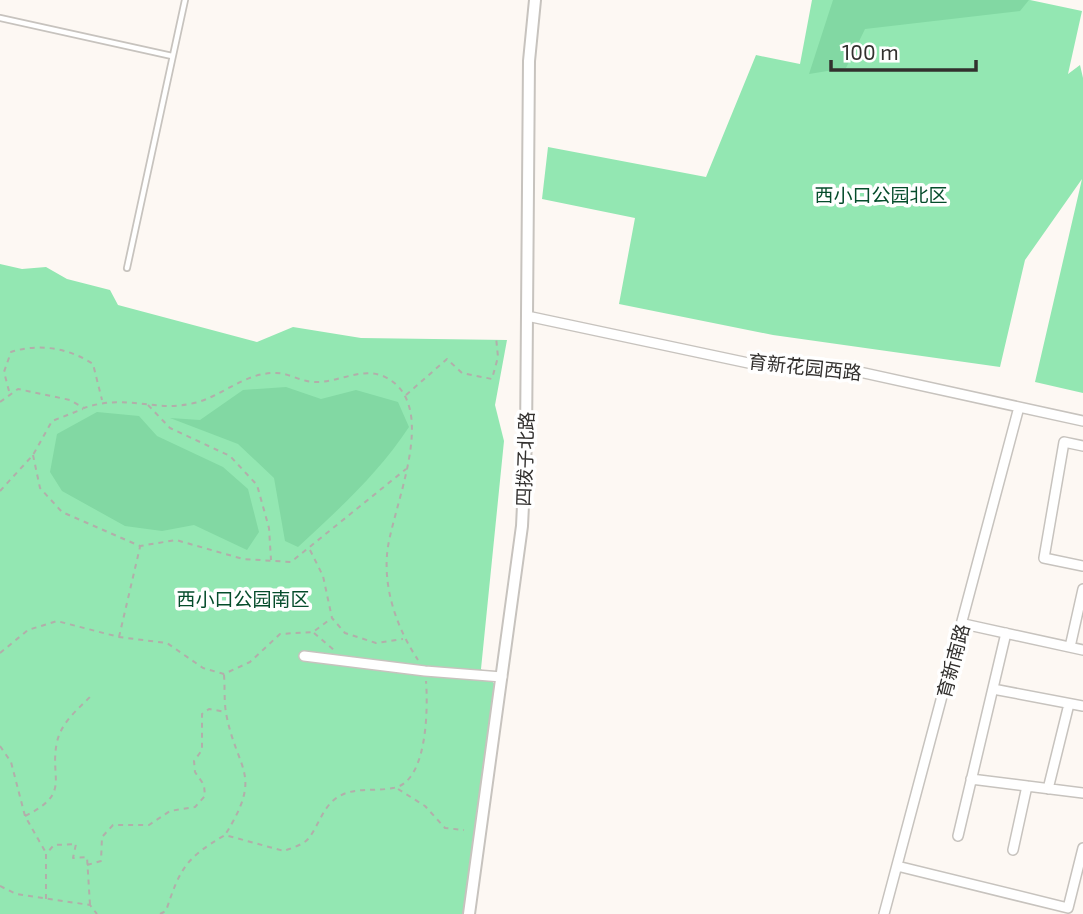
<svg xmlns="http://www.w3.org/2000/svg" width="1083" height="914" font-family="'Exo 2','Noto Sans SC',sans-serif">
<style>
.green{fill:#93e7b2}
.forest{fill:#82d8a3}
.lines{fill:none;stroke-linecap:round;stroke-linejoin:round}
.service-casing{stroke:#c7c3be;stroke-width:8}
.minor-casing{stroke:#c7c3be;stroke-width:12}
.tertiary-casing{stroke:#c7c3be;stroke-width:14}
.path{stroke:#b2aeaa;stroke-width:2;stroke-dasharray:5 5;stroke-linecap:butt}
.service{stroke:#fff;stroke-width:4.5}
.minor{stroke:#fff;stroke-width:9}
.tertiary{stroke:#fff;stroke-width:10}
.labels{text-anchor:middle;stroke-width:7;stroke-linejoin:round;paint-order:stroke}
.park-label{font-size:19px;fill:#054c2b;stroke:#fff}
.street-label{font-size:19px;fill:#32302e;stroke:#fff}
</style>
<rect width="100%" height="100%" fill="#fdf8f3"/>
<path class="green" d="M 812,0 L 1030,0 L 1082,11 L 1068,74 L 1080,65 L 1083,78 L 1083,393 L 1035,382 L 1082,179 L 1025,260 L 1000,367 L 773,335 L 619,304 L 635,218 L 542,199 L 548,147 L 706,177 L 756,55 L 800,64 Z
M 0,264 L 22,269 L 46,267 L 67,279 L 110,290 L 118,305 L 257,342 L 293,327 L 361,338 L 507,340 L 495,405 L 504,441 L 481,669 L 498,688 L 468,914 L 0,914 Z"/>
<path class="forest" d="M 833,0 L 1029,0 L 1020,11 L 865,29 L 846,68 L 809,74 Z
M 286,387 L 321,399 L 356,390 L 398,402 L 409,427 C 378,474 339,509 298,547 L 285,541 L 274,478 L 238,444 L 170,418 L 200,420 L 243,390 Z
M 97,412 L 139,416 L 157,436 L 223,467 L 248,489 L 259,532 L 247,550 L 194,525 L 162,531 L 125,526 L 62,491 L 50,472 L 57,434 Z"/>
<g class="lines">
<defs>
<path id="service" d="M 0,18 L 172,56
M 127,268 L 185,0"/>
<path id="minor" d="M 527,316 L 753,364 L 846,369 L 1083,421
M 1083,446 L 1064,442 L 1044,558 L 1083,566
M 964,624 L 1083,650
M 1070,647 L 1083,589
M 304,656 L 425,671 L 502,677
M 993,689 L 1083,706
M 971,779 L 1083,793
M 1048,789 L 1069,704
M 958,836 L 1006,633
M 1013,850 L 1027,786
M 897,866 L 1068,908 L 1083,848
M 884,914 L 1019,407"/>
<path id="tertiary" d="M 469,914 L 522,526 L 526,442 L 529,61 L 535,0"/>
</defs>
<use href="#service" class="service-casing"/>
<use href="#minor" class="minor-casing"/>
<use href="#tertiary" class="tertiary-casing"/>
<path class="path" d="M 9,391 L 4,372 L 11,352 C 39,343 69,348 93,364 L 102,400
M 406,395 L 447,359 L 462,373 L 492,379 L 498,357 L 496,337
M 0,402 L 18,389 L 70,400 L 84,408 C 127,393 155,413 194,403 C 221,397 244,373 274,373 C 287,372 301,382 315,382 C 337,383 361,367 383,376 C 444,403 390,510 387,555 C 384,592 398,630 418,660
M 148,405 L 170,428 L 230,456 L 257,485 L 269,528 L 271,560
M 33,455 L 40,488 L 62,512 L 126,540 L 140,546 L 176,540 L 243,559 L 291,562 L 406,469
M 0,491 L 33,455 L 52,421 L 83,409
M 310,550 L 323,576 L 332,618 L 345,633 L 376,643 L 403,639
M 314,633 L 334,650
M 119,637 L 140,547
M 0,653 L 28,630 L 57,621 L 119,637 L 167,643 L 203,668 L 224,674 L 250,662 L 280,634 L 313,632 L 332,618
M 224,675 C 225,687 224,701 226,713 C 237,772 264,773 225,835
M 0,746 L 11,762 L 25,816 L 46,853
M 398,789 L 425,806 L 445,828 L 464,830
M 25,816 C 72,793 49,779 57,742 C 61,723 77,710 90,697
M 87,865 L 101,861 L 102,837 L 113,825 L 149,825 L 170,811 L 195,807 L 205,796 L 204,785 L 195,772 L 194,761 L 202,750 L 202,714 L 209,709 L 226,712
M 0,886 L 16,894 L 90,905 L 97,914
M 46,899 L 46,854 L 54,845 L 76,844 L 73,858 L 87,857 L 90,905
M 160,914 L 166,911 C 180,868 186,858 225,835 L 284,851 C 291,848 303,845 308,839 C 318,827 322,809 335,799 C 352,786 373,792 393,788 C 428,783 428,706 426,681"/>
<use href="#service" class="service"/>
<use href="#minor" class="minor"/>
<use href="#tertiary" class="tertiary"/>
</g>
<g class="labels">
<g class="park-label">
<text x="881" y="202">西小口公园北区</text>
<text x="243" y="606">西小口公园南区</text>
</g>
<g class="street-label">
<text transform="translate(805 367) rotate(6)" y="7">育新花园西路</text>
<text transform="translate(525 459) rotate(-88)" y="7">四拨子北路</text>
<text transform="translate(953 661) rotate(-75)" y="7">育新南路</text>
</g>
</g>
<path d="M831 60v10h145v-10" fill="none" stroke="#32302e" stroke-width="3.5"/>
<text x="842" y="60" font-size="21" fill="#32302e" stroke="#ffffff" stroke-width="5" paint-order="stroke">100 m</text>
</svg>
